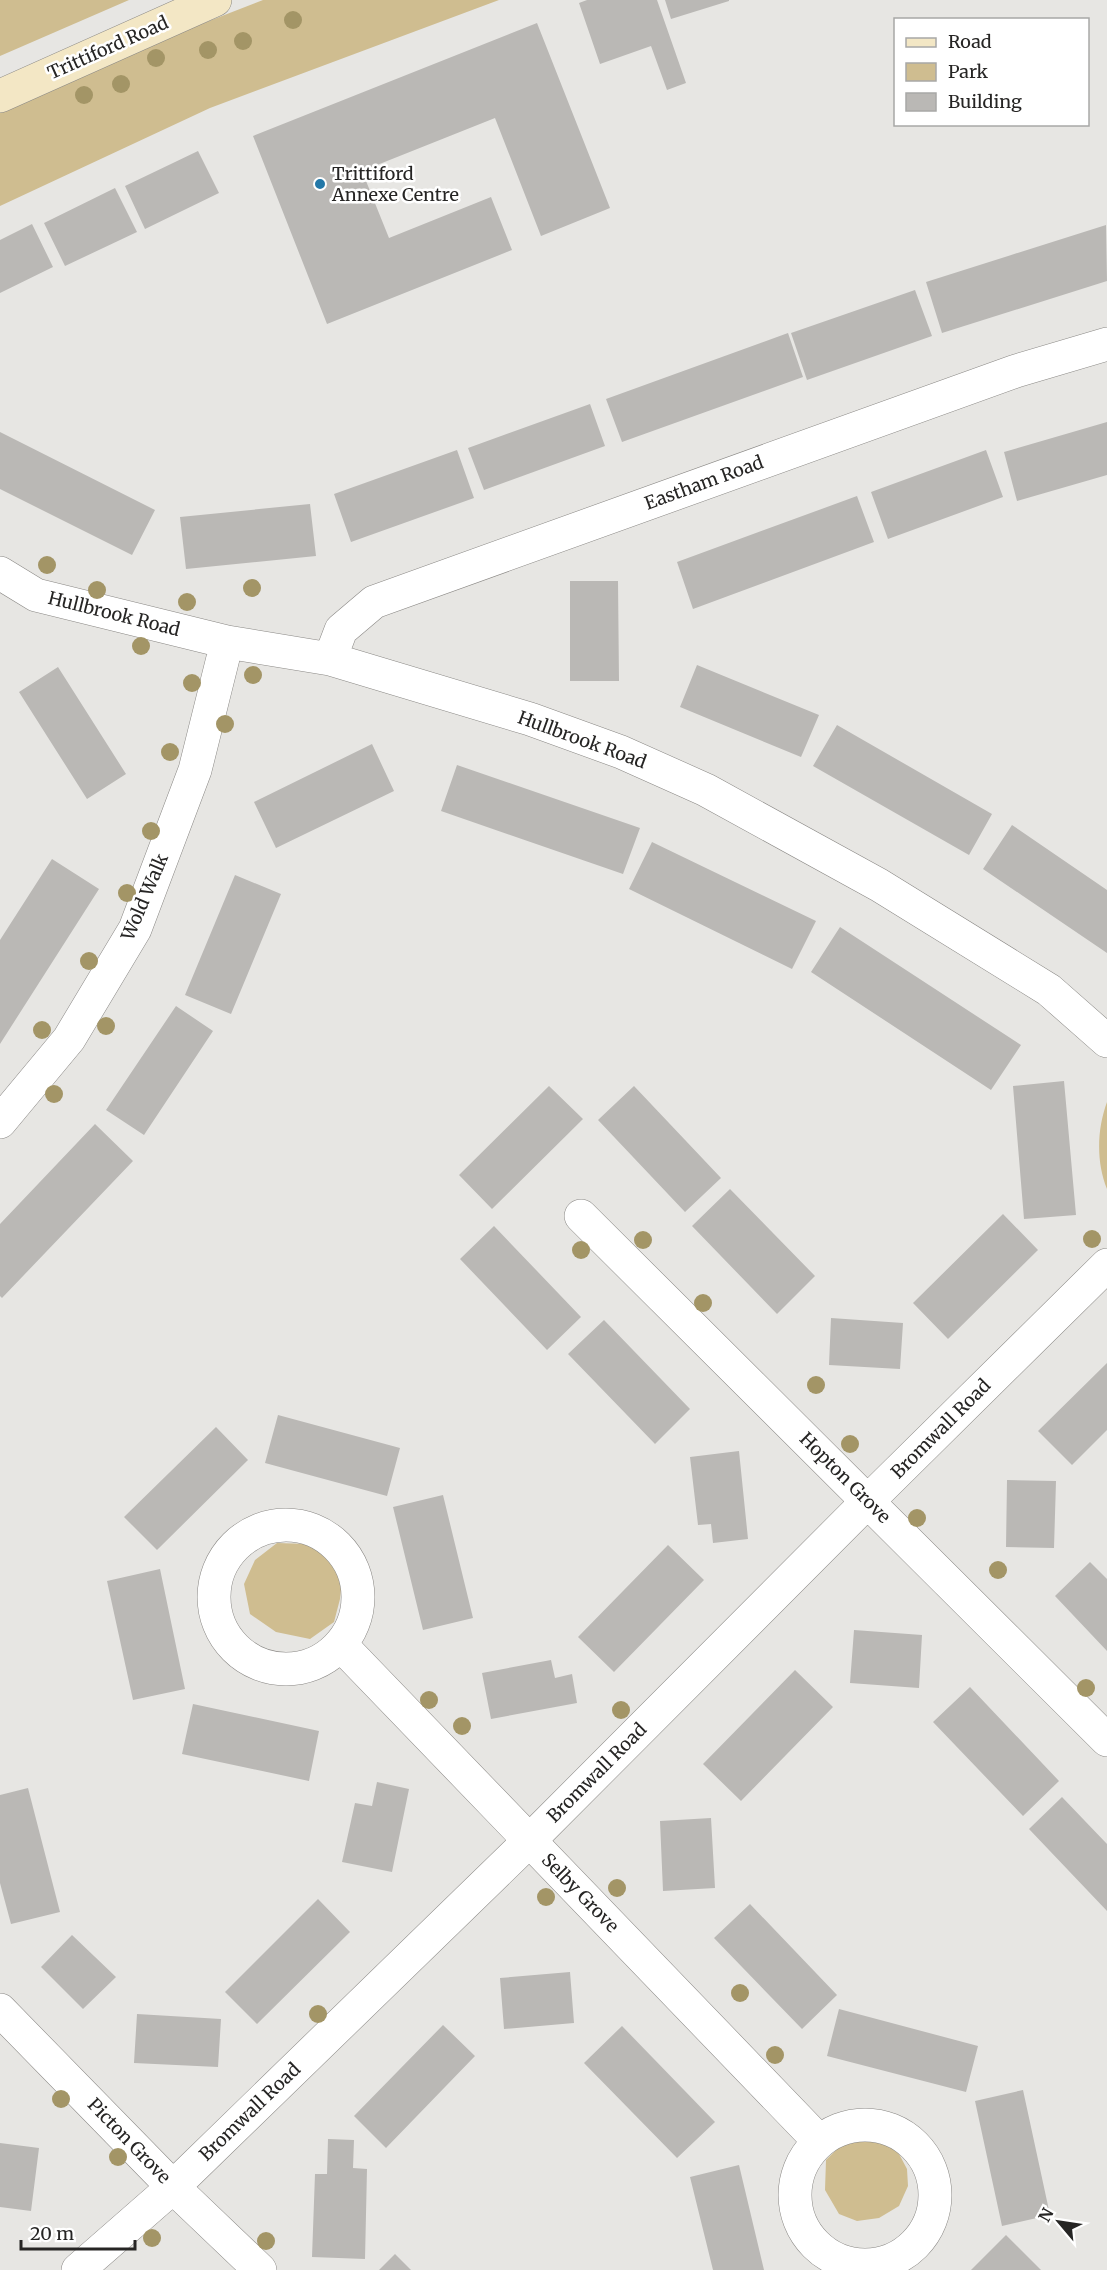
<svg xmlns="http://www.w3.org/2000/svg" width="1107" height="2270" font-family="Merriweather,serif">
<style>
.green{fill:#cfbd90}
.building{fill:#bab8b5}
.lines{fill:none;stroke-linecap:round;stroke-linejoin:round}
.street-casing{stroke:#8a8885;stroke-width:34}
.secondary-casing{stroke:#8a8885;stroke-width:34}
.street{stroke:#fff;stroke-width:33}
.secondary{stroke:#f3e7c5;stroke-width:33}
.tree{fill:#a39566}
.poi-dot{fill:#2378a8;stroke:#fff;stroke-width:2}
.labels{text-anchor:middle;stroke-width:5;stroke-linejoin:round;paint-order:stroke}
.street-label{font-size:18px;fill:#262524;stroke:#fff}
.poi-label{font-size:18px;fill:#262524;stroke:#fff;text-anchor:start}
</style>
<rect width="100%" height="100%" fill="#e7e6e3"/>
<path class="green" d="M 0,0 L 129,0 L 0,56 Z
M 263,0 L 499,0 L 210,108 L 0,206 L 0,111 L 155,42 Z
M 1107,1102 L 1107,1189 C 1096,1162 1097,1129 1107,1102 Z
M 277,1543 L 308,1544 L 328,1558 L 342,1580 L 340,1599 L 334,1622 L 310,1639 L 276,1632 L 250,1614 L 244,1584 L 255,1560 Z
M 881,2137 L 898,2152 L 907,2169 L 908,2186 L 899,2206 L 879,2218 L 857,2221 L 839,2214 L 825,2190 L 826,2160 L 848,2138 Z"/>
<path class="building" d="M 587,0 L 657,0 L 686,83 L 667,90 L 651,46 L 600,64 L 579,3 Z
M 665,0 L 729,0 L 729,1 L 671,19 Z
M 537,23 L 610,208 L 541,236 L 495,118 L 362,171 L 389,238 L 491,197 L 512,250 L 327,324 L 253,136 Z
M 198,151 L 219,193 L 145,229 L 125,186 Z
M 115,188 L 137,232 L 65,266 L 44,223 Z
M 32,224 L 53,267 L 0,293 L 0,240 Z
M 1106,225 L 1107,281 L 942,333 L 926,282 Z
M 915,290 L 932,336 L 807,380 L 791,333 Z
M 788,333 L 803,377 L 622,442 L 606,399 Z
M 590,404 L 605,446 L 484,490 L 468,448 Z
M 1107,422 L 1107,475 L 1017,501 L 1004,452 Z
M 0,432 L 155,510 L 132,555 L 0,489 Z
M 457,450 L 474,498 L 351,542 L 334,494 Z
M 986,450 L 1003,497 L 888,539 L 871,492 Z
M 857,496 L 874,542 L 693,609 L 677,562 Z
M 310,504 L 316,556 L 186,569 L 180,517 Z
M 570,581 L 618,581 L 619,681 L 570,681 Z
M 697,665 L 819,715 L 801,757 L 680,707 Z
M 58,667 L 126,774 L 87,799 L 19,692 Z
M 837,725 L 992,814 L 969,855 L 813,766 Z
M 372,744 L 394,791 L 276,848 L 254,802 Z
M 457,765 L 640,828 L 623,874 L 441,811 Z
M 1012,825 L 1107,890 L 1107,953 L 983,869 Z
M 652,842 L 816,921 L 792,969 L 629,889 Z
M 52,859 L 99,889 L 0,1044 L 0,940 Z
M 235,875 L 281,894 L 231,1014 L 185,995 Z
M 840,927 L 1021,1045 L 991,1090 L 811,972 Z
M 176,1006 L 213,1031 L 144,1135 L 106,1110 Z
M 1064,1081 L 1076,1215 L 1024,1219 L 1013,1086 Z
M 549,1086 L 583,1119 L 492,1209 L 459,1175 Z
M 634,1086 L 721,1178 L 685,1212 L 598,1120 Z
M 95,1124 L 133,1161 L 2,1298 L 0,1296 L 0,1224 Z
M 730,1189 L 815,1276 L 777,1314 L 692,1226 Z
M 1003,1214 L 1038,1250 L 948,1339 L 913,1303 Z
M 494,1226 L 581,1317 L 547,1350 L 460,1259 Z
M 831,1318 L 903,1323 L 900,1369 L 829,1365 Z
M 604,1320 L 690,1409 L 655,1444 L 568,1354 Z
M 1107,1363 L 1107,1430 L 1072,1465 L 1038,1431 Z
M 278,1415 L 400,1448 L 387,1496 L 265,1463 Z
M 216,1427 L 248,1460 L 157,1550 L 124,1517 Z
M 739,1451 L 748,1539 L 713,1543 L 711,1524 L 698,1525 L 690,1457 Z
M 1007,1480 L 1056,1481 L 1054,1548 L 1006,1547 Z
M 443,1495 L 473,1618 L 423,1630 L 393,1507 Z
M 668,1545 L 704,1580 L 614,1672 L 578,1637 Z
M 1090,1562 L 1107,1579 L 1107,1651 L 1055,1596 Z
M 160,1569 L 185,1689 L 133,1700 L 107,1581 Z
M 854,1630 L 922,1635 L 919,1688 L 850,1683 Z
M 551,1660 L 555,1678 L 572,1674 L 577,1703 L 491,1719 L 482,1673 Z
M 795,1670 L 833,1707 L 741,1801 L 703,1764 Z
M 970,1687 L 1059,1781 L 1023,1816 L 933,1722 Z
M 193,1704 L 319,1731 L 309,1781 L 182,1754 Z
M 377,1782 L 409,1789 L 392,1872 L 342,1862 L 355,1803 L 372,1806 Z
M 28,1788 L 60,1912 L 11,1924 L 0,1883 L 0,1795 Z
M 1062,1797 L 1107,1844 L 1107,1911 L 1029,1829 Z
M 711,1818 L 715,1888 L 663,1891 L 660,1821 Z
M 318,1899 L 350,1932 L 257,2024 L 225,1992 Z
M 750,1904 L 837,1995 L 802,2029 L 714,1938 Z
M 72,1935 L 116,1977 L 83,2009 L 41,1967 Z
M 570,1972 L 574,2023 L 504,2029 L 500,1978 Z
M 839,2009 L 978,2046 L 966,2092 L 827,2056 Z
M 137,2014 L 221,2019 L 218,2067 L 134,2063 Z
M 443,2025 L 475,2056 L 386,2148 L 354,2116 Z
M 622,2026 L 715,2122 L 677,2158 L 584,2063 Z
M 1023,2090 L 1050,2215 L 1002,2226 L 975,2101 Z
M 328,2139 L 354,2140 L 353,2168 L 367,2169 L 365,2259 L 312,2257 L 315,2174 L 327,2174 Z
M 0,2143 L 39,2148 L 31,2211 L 0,2207 Z
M 739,2165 L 764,2270 L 713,2270 L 690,2177 Z
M 1006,2235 L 1041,2270 L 971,2270 Z
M 395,2254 L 411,2270 L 379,2270 Z"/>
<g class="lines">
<defs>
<path id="street" d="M 0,573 L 36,595 L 227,642 L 330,659 L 530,719 L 621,752 L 706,790 L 879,885 L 1049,990 L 1107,1041
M 330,659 L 341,630 L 374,602 L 1016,371 L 1107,344
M 0,1122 L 69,1039 L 135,929 L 195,770 L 227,642
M 581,1216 L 1107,1740
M214 1597a72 72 0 1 1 144 0a72 72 0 1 1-144 0Z
M 341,1645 L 819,2141
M 0,2010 L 173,2187 L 260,2270
M795 2195a70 70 0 1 1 140 0a70 70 0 1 1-140 0Z
M 78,2270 L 173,2187 L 529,1841 L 868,1501 L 1107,1265"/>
<path id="secondary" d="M 0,96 L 215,0"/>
</defs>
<use href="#street" class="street-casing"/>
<use href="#secondary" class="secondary-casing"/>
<use href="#street" class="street"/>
<use href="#secondary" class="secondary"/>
</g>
<g class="tree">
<circle cx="293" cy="20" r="9"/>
<circle cx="243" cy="41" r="9"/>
<circle cx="208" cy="50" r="9"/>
<circle cx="156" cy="58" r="9"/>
<circle cx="121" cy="84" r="9"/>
<circle cx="84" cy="95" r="9"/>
<circle cx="47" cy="565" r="9"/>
<circle cx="252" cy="588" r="9"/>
<circle cx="97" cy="590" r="9"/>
<circle cx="187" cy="602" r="9"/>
<circle cx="141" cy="646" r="9"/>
<circle cx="253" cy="675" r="9"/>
<circle cx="192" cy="683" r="9"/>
<circle cx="225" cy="724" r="9"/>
<circle cx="170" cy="752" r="9"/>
<circle cx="151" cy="831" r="9"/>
<circle cx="127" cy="893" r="9"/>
<circle cx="89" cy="961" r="9"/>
<circle cx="106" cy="1026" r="9"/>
<circle cx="42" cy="1030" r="9"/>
<circle cx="54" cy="1094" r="9"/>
<circle cx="1092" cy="1239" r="9"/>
<circle cx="643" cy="1240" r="9"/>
<circle cx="581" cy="1250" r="9"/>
<circle cx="703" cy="1303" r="9"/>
<circle cx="816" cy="1385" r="9"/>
<circle cx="850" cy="1444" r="9"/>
<circle cx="917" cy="1518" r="9"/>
<circle cx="998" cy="1570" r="9"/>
<circle cx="1086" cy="1688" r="9"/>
<circle cx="429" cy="1700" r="9"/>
<circle cx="621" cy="1710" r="9"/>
<circle cx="462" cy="1726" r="9"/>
<circle cx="617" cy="1888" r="9"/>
<circle cx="546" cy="1897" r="9"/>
<circle cx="740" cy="1993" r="9"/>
<circle cx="318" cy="2014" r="9"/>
<circle cx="775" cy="2055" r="9"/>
<circle cx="61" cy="2099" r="9"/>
<circle cx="118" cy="2157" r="9"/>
<circle cx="152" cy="2238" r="9"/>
<circle cx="266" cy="2241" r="9"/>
</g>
<circle class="poi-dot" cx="320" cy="184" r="6"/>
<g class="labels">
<g class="street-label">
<text transform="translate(108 48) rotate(-24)" y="6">Trittiford Road</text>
<text transform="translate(704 483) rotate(-20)" y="6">Eastham Road</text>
<text transform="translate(114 614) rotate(14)" y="6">Hullbrook Road</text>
<text transform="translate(582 740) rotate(20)" y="6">Hullbrook Road</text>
<text transform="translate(145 897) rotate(-67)" y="6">Wold Walk</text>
<text transform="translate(941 1429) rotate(-45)" y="6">Bromwall Road</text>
<text transform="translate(845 1478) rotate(45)" y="6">Hopton Grove</text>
<text transform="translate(597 1773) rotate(-45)" y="6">Bromwall Road</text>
<text transform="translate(580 1893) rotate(46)" y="6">Selby Grove</text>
<text transform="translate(250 2112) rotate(-44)" y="6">Bromwall Road</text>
<text transform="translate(129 2141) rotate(46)" y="6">Picton Grove</text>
</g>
<g class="poi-label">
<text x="332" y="180">Trittiford<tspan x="332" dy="21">Annexe Centre</tspan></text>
</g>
</g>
<rect x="894" y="18" width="195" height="108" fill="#ffffff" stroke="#a8a8a7" stroke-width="1.5"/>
<rect x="906" y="38" width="30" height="9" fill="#f3e7c5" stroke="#a8a8a7" stroke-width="1.5"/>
<text x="948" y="48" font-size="18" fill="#262524">Road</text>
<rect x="906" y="63" width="30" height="18" fill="#cfbd90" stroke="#a8a8a7" stroke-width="1.5"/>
<text x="948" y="78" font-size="18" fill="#262524">Park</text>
<rect x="906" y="93" width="30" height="18" fill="#bab8b5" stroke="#a8a8a7" stroke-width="1.5"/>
<text x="948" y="108" font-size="18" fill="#262524">Building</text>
<g transform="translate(1059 2222) rotate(299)" stroke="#ffffff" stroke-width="4.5" paint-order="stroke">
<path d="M0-4.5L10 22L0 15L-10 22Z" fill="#262524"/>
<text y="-9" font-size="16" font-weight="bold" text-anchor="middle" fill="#262524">N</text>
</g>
<path d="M21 2240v9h114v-9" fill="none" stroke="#262524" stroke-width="3"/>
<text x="30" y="2240" font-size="18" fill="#262524" stroke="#ffffff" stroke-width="4.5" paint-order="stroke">20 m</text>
</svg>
